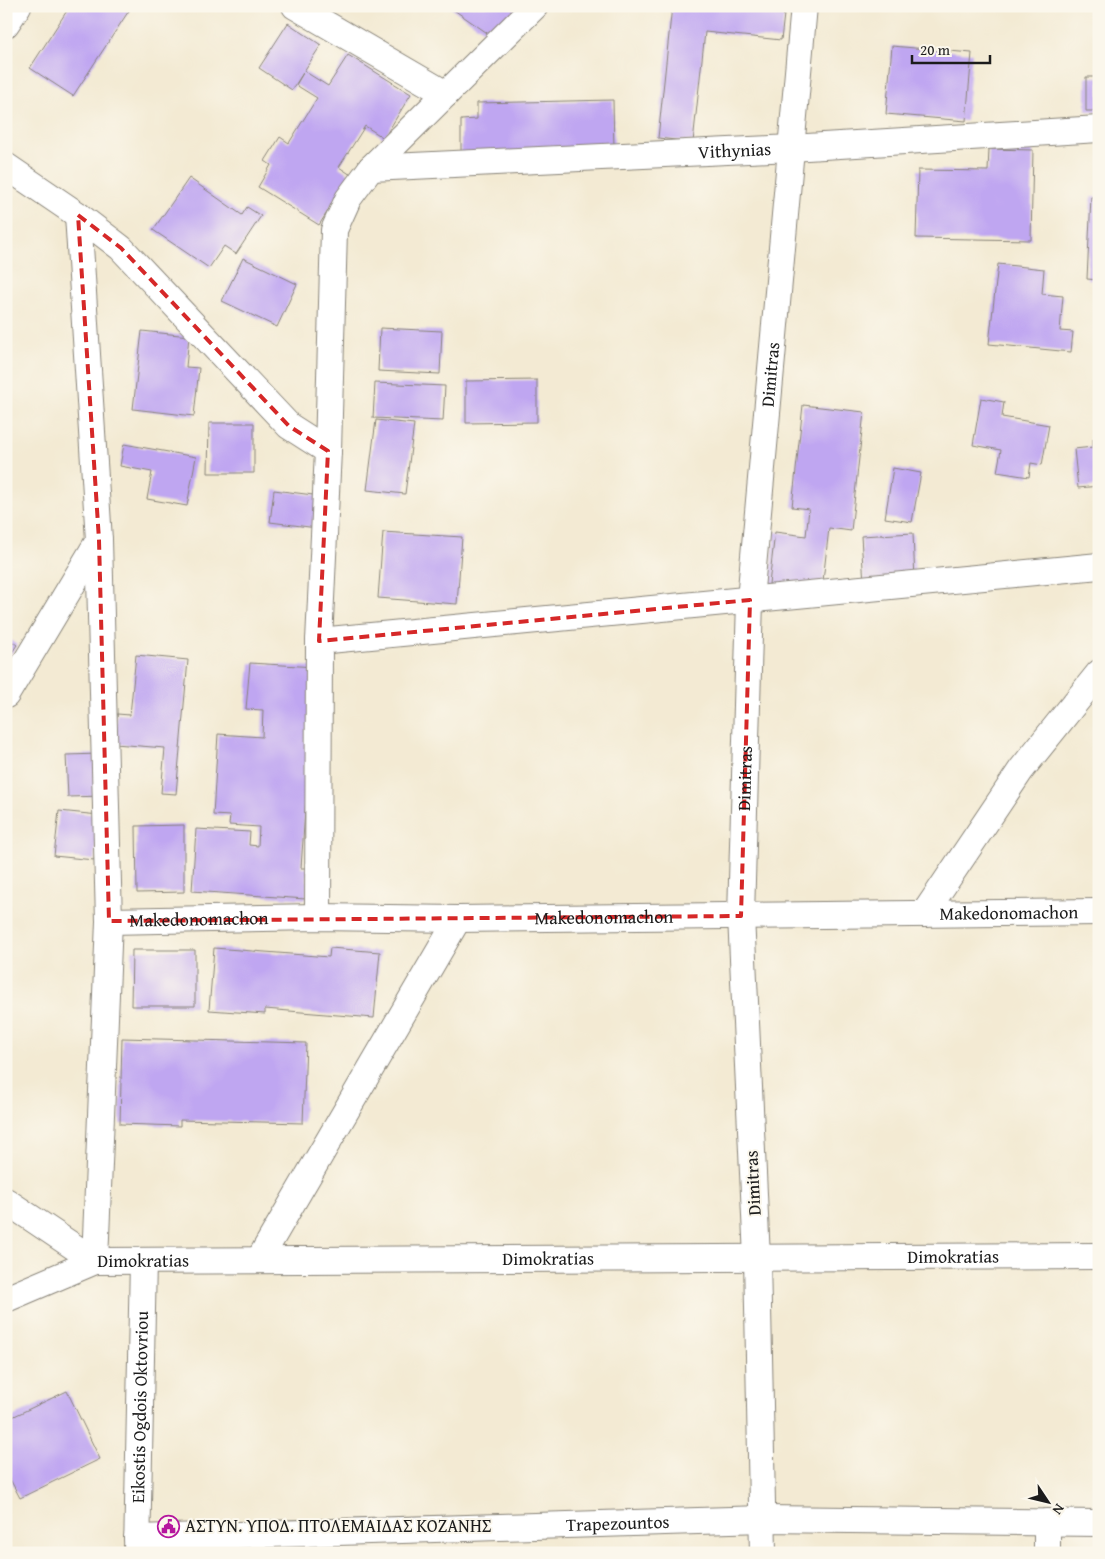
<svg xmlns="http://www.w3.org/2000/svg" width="1105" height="1559" font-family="'Gentium Book Plus',serif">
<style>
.building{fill:#bfa6f1}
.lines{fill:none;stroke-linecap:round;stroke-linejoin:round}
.minor-casing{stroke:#888378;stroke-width:28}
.minor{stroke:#fff;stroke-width:26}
.marked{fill:none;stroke:#d62828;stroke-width:4;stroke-dasharray:10 6;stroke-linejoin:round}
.labels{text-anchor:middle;stroke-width:4;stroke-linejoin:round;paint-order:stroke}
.street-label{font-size:18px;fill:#1c1c1c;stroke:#fbf7ec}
.poi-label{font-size:18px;fill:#1c1c1c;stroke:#fbf7ec;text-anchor:start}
</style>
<rect width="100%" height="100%" fill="#fbf7ec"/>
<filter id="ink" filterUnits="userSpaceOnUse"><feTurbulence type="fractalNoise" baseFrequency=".02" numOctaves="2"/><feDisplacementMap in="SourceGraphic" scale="10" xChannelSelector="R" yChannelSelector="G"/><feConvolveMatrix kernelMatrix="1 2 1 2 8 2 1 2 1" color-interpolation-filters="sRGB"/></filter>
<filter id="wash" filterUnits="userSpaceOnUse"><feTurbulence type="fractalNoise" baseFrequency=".0096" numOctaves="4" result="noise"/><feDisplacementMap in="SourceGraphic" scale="20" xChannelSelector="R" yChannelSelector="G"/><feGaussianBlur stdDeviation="1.12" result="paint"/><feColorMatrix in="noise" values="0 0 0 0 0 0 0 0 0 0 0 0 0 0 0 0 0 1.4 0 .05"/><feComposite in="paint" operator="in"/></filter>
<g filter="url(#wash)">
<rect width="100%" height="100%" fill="#f3ead3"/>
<g id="blocks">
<path class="building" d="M 70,6 L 132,6 L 73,96 L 30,68 Z
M 452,6 L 518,6 L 496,39 L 451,8 Z
M 672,6 L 785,6 L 781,40 L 705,32 L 693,142 L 658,138 Z
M 288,23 L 321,45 L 304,71 L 328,86 L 348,55 L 411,94 L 384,138 L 365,126 L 339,167 L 351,175 L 319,225 L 258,187 L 271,165 L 265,161 L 280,137 L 289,143 L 317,98 L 296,85 L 303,73 L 292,90 L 259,68 Z
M 892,46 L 972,53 L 966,121 L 886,114 Z
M 1086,77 L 1099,77 L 1099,111 L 1086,111 Z
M 613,100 L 614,151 L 461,154 L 461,120 L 477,119 L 477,103 Z
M 989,149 L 1033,150 L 1031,240 L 916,238 L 918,170 L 988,171 Z
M 189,178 L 242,215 L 247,207 L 261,216 L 236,254 L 224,246 L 209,268 L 153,230 Z
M 1091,197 L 1099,197 L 1099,280 L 1087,279 Z
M 243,258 L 297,284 L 277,327 L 222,301 Z
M 998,264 L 1044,269 L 1042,294 L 1063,296 L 1060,331 L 1073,332 L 1071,352 L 989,344 Z
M 380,328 L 442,331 L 440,374 L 378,371 Z
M 142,331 L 189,336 L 186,367 L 199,368 L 194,416 L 133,409 Z
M 537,380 L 537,422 L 466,423 L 466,381 Z
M 375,383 L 445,386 L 443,421 L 373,418 Z
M 981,398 L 1004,402 L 1002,417 L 1049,425 L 1042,465 L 1031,463 L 1029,477 L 997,472 L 1001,450 L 973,445 Z
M 803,405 L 864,412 L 851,531 L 829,528 L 822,590 L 769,584 L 775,532 L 806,536 L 809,509 L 792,507 Z
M 376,420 L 414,424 L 405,494 L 367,490 Z
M 209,423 L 254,423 L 254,473 L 208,473 Z
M 1099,438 L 1099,486 L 1078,488 L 1074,449 L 1093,447 L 1093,439 Z
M 124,444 L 196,457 L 187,506 L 147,499 L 152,472 L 120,466 Z
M 893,468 L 921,473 L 912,522 L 885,518 Z
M 274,490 L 321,496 L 317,528 L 270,522 Z
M 383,532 L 462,537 L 457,604 L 378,598 Z
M 913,533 L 915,581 L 864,584 L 861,536 Z
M 6,637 L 17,645 L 6,661 Z
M 136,655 L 188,660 L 176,794 L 161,793 L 165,748 L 115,744 L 117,714 L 130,715 Z
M 250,663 L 315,667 L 301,868 L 308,868 L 306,899 L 192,891 L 196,829 L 250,832 L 249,845 L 258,846 L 259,827 L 229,825 L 230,816 L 213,815 L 218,734 L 262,737 L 263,710 L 246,709 Z
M 100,754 L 102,796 L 68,797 L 66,755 Z
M 59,811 L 99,815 L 94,860 L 54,856 Z
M 184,825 L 184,892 L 137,893 L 136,826 Z
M 214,948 L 329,957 L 330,948 L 380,952 L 374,1018 L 265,1009 L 265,1014 L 209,1010 Z
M 132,950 L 195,950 L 195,1006 L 131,1006 Z
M 122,1038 L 306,1043 L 303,1123 L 180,1120 L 180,1126 L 120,1124 Z
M 67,1391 L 100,1459 L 20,1498 L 10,1479 L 6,1481 L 6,1420 Z"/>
</g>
</g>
<g filter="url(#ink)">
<use href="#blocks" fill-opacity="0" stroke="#888378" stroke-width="1"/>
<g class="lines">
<defs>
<g id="minor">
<path d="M 295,6 L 446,94"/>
<path d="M 6,24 L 18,6"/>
<path d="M 6,166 L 78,215 L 121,248 L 289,426 L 328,451"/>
<path id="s1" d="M 371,168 L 791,148 L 1099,129"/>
<path d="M 319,641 L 1099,566"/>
<path d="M 6,695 L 99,540 L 78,215"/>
<path d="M 924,914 L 1021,770 L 1099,673"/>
<path d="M 318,917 L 319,641 L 328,451 L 334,230 L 348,199 L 371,168 L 535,6"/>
<path id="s2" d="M 109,921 L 318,917 L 458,919 L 1099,912"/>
<path d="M 6,1201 L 95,1261"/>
<path d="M 259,1260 L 458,919"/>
<path d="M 95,1261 L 109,921 L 99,540"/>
<path id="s3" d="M 6,1299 L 95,1261 L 1099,1256"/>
<path id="s4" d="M 137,1538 L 763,1519 L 1099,1523"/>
<path id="s5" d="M 137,1553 L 143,1261"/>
<path id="s6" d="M 763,1553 L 757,1258 L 741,916 L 750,600 L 804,6"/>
<path d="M 1047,1553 L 1047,1522"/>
</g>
</defs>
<use href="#minor" class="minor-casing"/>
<use href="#minor" class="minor"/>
</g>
</g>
<path class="marked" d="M 78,215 L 121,248 L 289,426 L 328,451 L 319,641 L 750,600 L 741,916 L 109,921 L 99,540 Z"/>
<defs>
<symbol id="civic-ring" viewBox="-11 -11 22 22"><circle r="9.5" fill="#fbf7ec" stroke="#b5179e" stroke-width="1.5"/><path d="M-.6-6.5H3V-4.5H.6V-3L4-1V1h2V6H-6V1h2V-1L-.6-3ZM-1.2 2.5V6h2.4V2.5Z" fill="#b5179e"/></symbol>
</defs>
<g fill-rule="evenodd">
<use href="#civic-ring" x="156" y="1514" width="25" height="25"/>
</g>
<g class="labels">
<g class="street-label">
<text dy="6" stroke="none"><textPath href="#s1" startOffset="364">Vithynias</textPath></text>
<text dy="6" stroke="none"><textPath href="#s6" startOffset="1180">Dimitras</textPath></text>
<text dy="6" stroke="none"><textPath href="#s6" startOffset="775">Dimitras</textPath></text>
<text dy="6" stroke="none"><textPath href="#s2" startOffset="900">Makedonomachon</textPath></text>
<text dy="6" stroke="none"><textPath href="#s2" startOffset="495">Makedonomachon</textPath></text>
<text dy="6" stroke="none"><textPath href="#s2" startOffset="90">Makedonomachon</textPath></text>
<text transform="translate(753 1183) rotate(-93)" y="6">Dimitras</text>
<text dy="6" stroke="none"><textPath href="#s3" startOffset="955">Dimokratias</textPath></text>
<text dy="6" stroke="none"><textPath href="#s3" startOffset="550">Dimokratias</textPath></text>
<text dy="6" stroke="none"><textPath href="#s3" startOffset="145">Dimokratias</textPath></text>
<text dy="6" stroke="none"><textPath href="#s5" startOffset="146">Eikostis Ogdois Oktovriou</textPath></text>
<text dy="6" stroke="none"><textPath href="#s4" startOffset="481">Trapezountos</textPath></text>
</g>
<g class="poi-label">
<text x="185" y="1532">ΑΣΤΥΝ. ΥΠΟΔ. ΠΤΟΛΕΜΑΙΔΑΣ ΚΟΖΑΝΗΣ</text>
</g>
</g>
<rect width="1105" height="1559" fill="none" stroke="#fbf7ec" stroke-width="25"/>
<g transform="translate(1048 1502) rotate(125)" stroke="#fbf7ec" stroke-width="4" paint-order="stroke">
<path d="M0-4L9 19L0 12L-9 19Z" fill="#1c1c1c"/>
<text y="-8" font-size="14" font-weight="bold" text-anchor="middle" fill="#1c1c1c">N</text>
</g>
<path d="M912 55v8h78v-8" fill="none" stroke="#1c1c1c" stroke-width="2.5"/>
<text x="920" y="55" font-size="15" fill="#1c1c1c" stroke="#fbf7ec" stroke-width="4" paint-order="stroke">20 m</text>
</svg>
